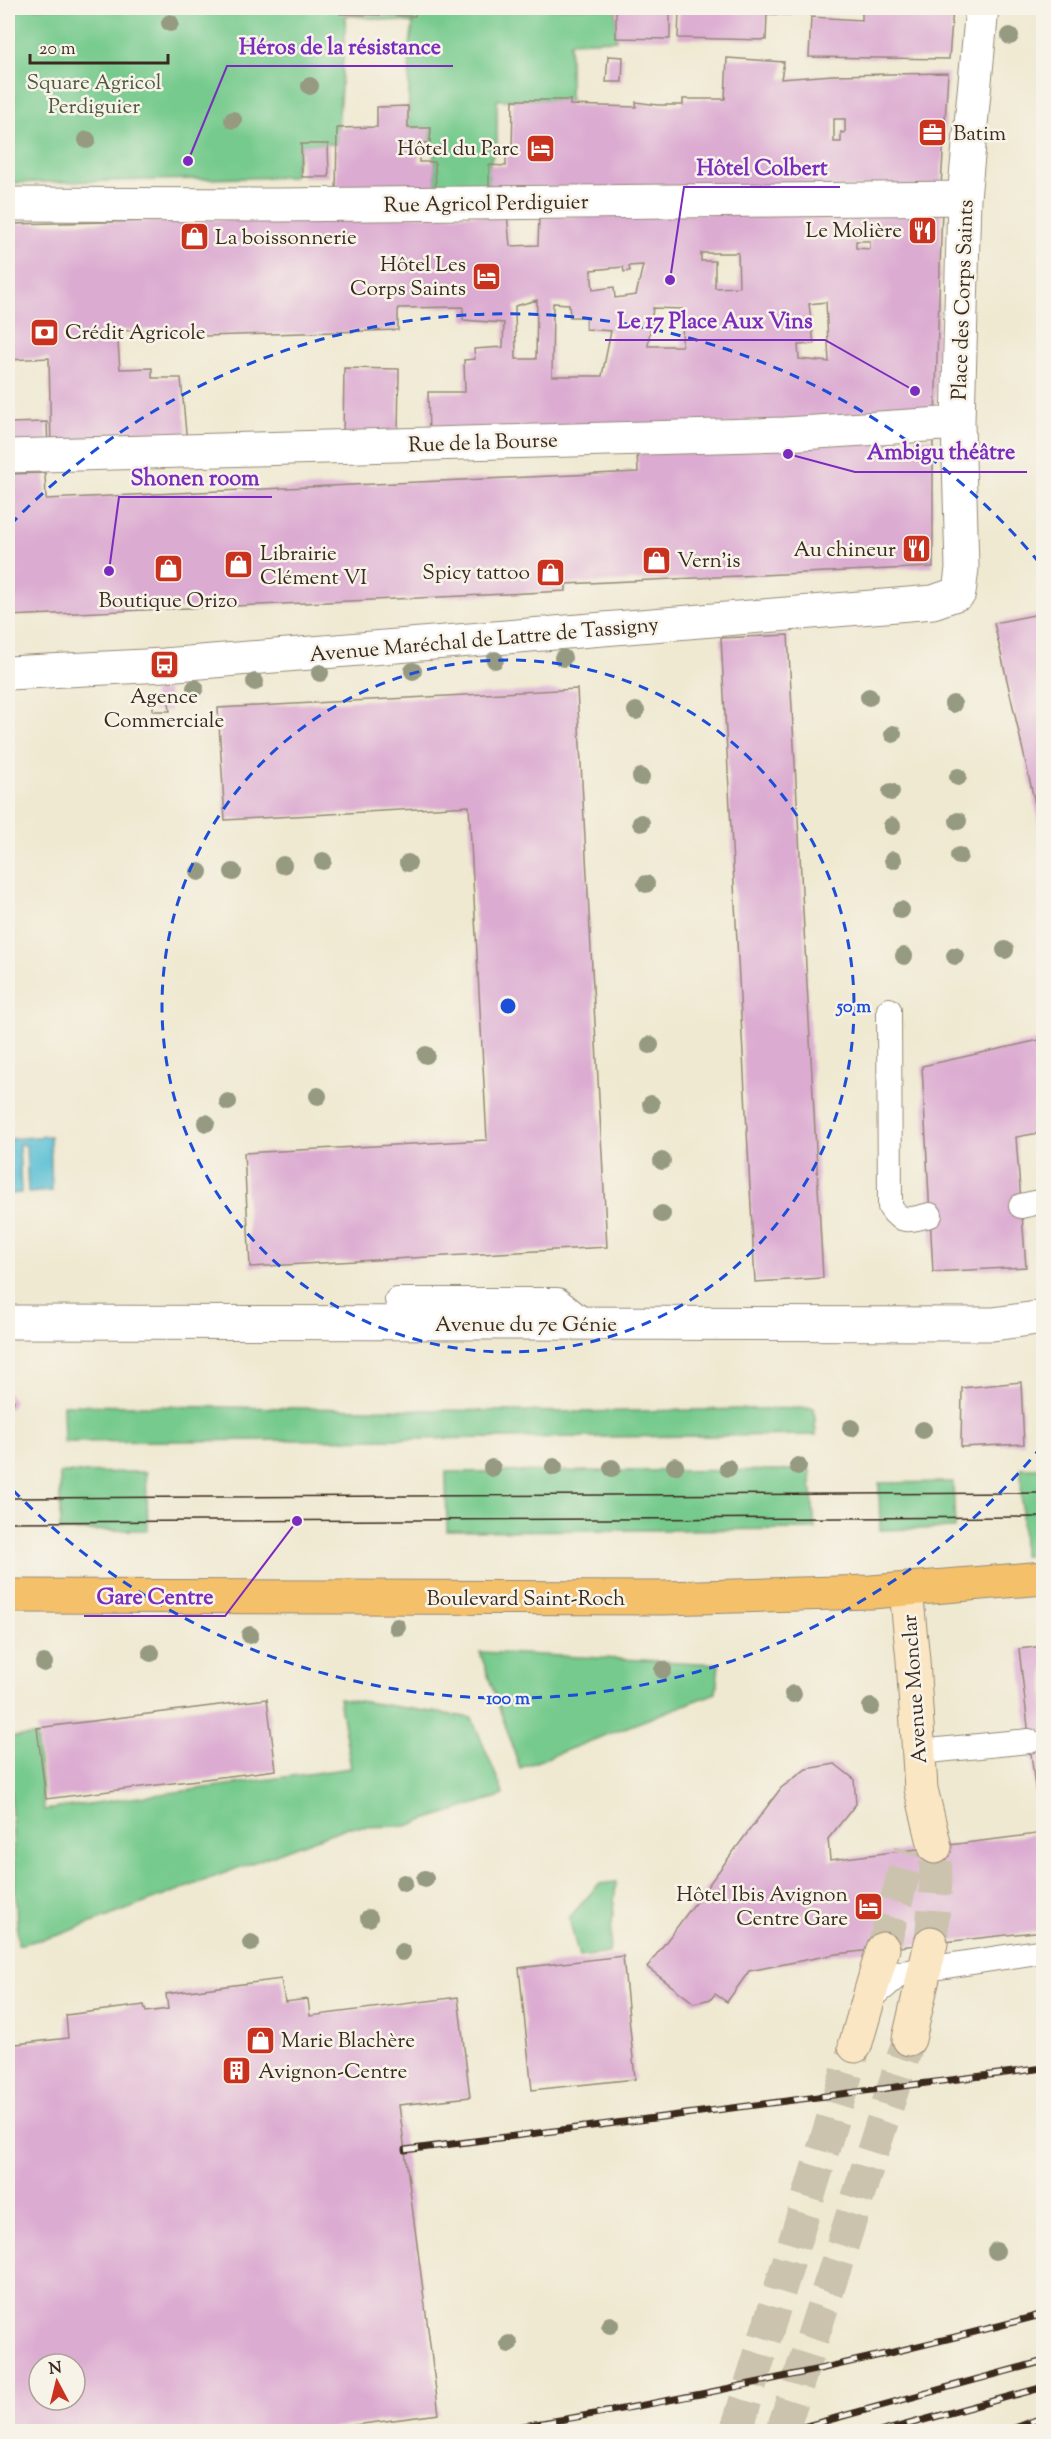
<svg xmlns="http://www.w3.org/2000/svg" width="1051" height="2439" font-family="'Sorts Mill Goudy',serif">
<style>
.green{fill:#76ca8d;stroke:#587a56;stroke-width:1.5}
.water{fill:#57bed4;stroke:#497479;stroke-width:1.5}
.building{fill:#dcabd1;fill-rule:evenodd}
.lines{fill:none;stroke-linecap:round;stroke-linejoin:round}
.secondary-tunnel{stroke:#cbc3ad;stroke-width:33;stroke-dasharray:33 16;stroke-linecap:butt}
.lane-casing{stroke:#958a78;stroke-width:26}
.street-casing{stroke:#958a78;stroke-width:35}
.secondary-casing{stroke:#958a78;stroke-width:35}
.primary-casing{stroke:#958a78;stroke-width:35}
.lane{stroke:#fff;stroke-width:24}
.street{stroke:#fff;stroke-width:33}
.secondary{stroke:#fbe6c3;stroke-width:33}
.primary{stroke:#f4c16a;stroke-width:33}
.tram{stroke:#3b2a1e;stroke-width:1.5}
.rail-casing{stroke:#3b2a1e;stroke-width:7}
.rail{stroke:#f7f3e8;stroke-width:4.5;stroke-dasharray:14;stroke-linecap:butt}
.tree{fill:#969a81}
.ring{fill:none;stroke:#1d4ed8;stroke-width:3;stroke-dasharray:10 8}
.labels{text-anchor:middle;stroke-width:5;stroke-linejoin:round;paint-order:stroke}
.park-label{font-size:21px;fill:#4d5a3f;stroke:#f7f3e8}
.poi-label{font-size:21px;fill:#3b2a1e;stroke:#f7f3e8;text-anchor:start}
.street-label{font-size:21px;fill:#3b2a1e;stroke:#f7f3e8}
.centre{fill:#1d4ed8;stroke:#f7f3e8;stroke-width:3}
.ring-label{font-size:18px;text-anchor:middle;font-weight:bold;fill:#1d4ed8;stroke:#f7f3e8;stroke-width:5;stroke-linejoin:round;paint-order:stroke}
.leader{fill:none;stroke:#7b2cbf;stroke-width:2}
.callout-dot{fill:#7b2cbf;stroke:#f7f3e8;stroke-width:2}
.callout-label{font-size:22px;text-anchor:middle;font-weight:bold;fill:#7b2cbf;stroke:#f7f3e8;stroke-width:5;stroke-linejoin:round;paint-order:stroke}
</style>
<rect width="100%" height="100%" fill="#f7f3e8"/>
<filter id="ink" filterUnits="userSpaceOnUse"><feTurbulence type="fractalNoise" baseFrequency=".0167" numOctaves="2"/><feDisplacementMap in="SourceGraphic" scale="12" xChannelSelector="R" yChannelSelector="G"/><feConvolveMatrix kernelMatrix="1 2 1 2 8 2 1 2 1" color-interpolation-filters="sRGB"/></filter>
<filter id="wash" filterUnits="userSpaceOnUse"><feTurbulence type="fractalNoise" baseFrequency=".008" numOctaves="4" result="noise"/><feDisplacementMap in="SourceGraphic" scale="24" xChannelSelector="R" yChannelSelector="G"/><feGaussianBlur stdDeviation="1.35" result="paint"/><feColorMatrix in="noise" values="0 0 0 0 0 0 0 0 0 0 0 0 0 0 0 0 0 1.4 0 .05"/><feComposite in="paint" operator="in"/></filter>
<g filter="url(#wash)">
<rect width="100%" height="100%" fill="#efe9d1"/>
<path class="green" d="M 8,8 L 616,8 L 616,40 L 570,42 L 570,100 L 497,100 L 497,145 L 489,165 L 489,193 L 436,193 L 435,162 L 430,143 L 431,129 L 408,128 L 410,45 L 413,23 L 346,15 L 337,144 L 301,144 L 293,177 L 8,183 Z
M 63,1405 L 576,1412 L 814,1408 L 816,1435 L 64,1442 Z
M 1021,1468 L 1043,1468 L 1043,1555 L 1023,1555 Z
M 810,1470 L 815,1529 L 447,1531 L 446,1472 Z
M 146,1472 L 148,1530 L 60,1531 L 60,1473 Z
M 953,1482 L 955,1528 L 880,1530 L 879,1483 Z
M 480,1652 L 719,1664 L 716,1693 L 520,1768 Z
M 339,1698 L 472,1718 L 504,1795 L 406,1826 L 348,1827 L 59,1935 L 18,1945 L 8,1737 L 36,1736 L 44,1810 L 351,1768 Z
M 616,1882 L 609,1953 L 579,1957 L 569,1918 L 599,1884 Z"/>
<path class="water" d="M 50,1136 L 52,1191 L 28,1193 L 26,1145 L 19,1144 L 21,1193 L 8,1194 L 8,1139 Z"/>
<g id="blocks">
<path class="building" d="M 340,8 L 415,8 L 415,16 L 340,14 Z
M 616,8 L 670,8 L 670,39 L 616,38 Z
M 692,8 L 790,8 L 790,15 L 767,14 L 766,40 L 678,38 L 679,11 Z
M 862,8 L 953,8 L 949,59 L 809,57 L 811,17 L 862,20 Z
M 608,56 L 623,57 L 622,82 L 606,82 Z
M 727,58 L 784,62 L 781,79 L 833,75 L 948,73 L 941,186 L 489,193 L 489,165 L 506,166 L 506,152 L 512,153 L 513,100 L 570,100 L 570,105 L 636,107 L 636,102 L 658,105 L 683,105 L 683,99 L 725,99 ZM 834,119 L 845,119 L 845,133 L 841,132 L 841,142 L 834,142 Z
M 408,106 L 408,128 L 431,128 L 430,143 L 418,143 L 419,162 L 435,162 L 436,193 L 336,193 L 337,128 L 377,127 L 377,107 Z
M 301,144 L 328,144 L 329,177 L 302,177 Z
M 942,208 L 935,417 L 429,437 L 428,392 L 465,392 L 464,360 L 475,359 L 474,349 L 503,347 L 504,323 L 463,320 L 463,307 L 398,308 L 398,330 L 172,337 L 172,329 L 117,331 L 120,369 L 152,368 L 152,378 L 181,378 L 187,444 L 51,449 L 49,358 L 8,360 L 8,224 L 507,214 L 510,246 L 538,245 L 539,217 ZM 856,241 L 870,241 L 870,249 L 856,248 ZM 701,253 L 738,253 L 739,287 L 715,288 L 715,261 L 701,261 ZM 643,265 L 636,295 L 615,298 L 614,287 L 593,290 L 591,270 L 623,267 L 624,272 L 630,271 L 629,266 ZM 537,300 L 536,359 L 516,359 L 515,306 ZM 826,302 L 829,362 L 799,359 L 798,345 L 814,344 L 809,304 ZM 553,303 L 569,304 L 570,317 L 586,317 L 586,329 L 611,331 L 602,376 L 552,376 ZM 653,308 L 683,309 L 682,346 L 648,346 Z
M 344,368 L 399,369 L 398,438 L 343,440 Z
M 47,422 L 48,451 L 8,452 L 8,423 Z
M 933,438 L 933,567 L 566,584 L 566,591 L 463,596 L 8,616 L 8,474 L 45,473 L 46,499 L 638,472 L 637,453 Z
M 1044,613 L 1044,839 L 1043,839 L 994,623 Z
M 788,635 L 823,1278 L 755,1282 L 721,638 Z
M 577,689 L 607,1247 L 250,1267 L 244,1153 L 487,1140 L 469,806 L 225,820 L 218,708 Z
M 153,691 L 168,691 L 170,711 L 153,711 Z
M 1044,1039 L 1044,1132 L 1016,1137 L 1026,1267 L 933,1272 L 922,1066 Z
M 1021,1382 L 1024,1444 L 961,1447 L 962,1388 Z
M 8,1393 L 14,1401 L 11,1408 L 8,1409 Z
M 1044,1646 L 1044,1804 L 1037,1805 L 1019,1649 Z
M 267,1699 L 276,1770 L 46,1799 L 37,1728 Z
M 835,1764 L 854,1779 L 856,1804 L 828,1839 L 830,1860 L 1044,1833 L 1044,1931 L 836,1954 L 749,1971 L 727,2002 L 715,1994 L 711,1999 L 694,2003 L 647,1967 L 781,1788 L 806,1769 Z
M 623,1956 L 635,2079 L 532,2090 L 519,1968 Z
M 281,1979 L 285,2002 L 308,1999 L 310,2016 L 458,1997 L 470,2097 L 399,2105 L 439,2414 L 301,2432 L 8,2432 L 8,2045 L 68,2038 L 66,2015 L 144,2005 L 146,2012 L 168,2009 L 166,1994 ZM 39,2364 L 75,2364 L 75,2400 L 39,2400 Z"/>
</g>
</g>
<g filter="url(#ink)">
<use href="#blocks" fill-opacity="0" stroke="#958a78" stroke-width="1.5"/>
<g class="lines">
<path class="secondary-tunnel" d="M 931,1943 L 936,1881 L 935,1847
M 883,1949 L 910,1851
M 736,2432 L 855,2046
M 782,2432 L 909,2039"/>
<defs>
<path id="lane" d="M 889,1010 L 890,1207 C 901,1225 912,1219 930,1215
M 1021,1206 L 1044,1201
M 397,1300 L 558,1300 L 588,1324
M 919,1752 L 1029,1741
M 869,2000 L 901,1973 L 1044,1951"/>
<path id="street" d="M 8,204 L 277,205 L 964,198
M 8,456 L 785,434 L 958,423
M 8,673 L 164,665 L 933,602 L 959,593 L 962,568 L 958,423 L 964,198 L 982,8
M 8,1322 L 993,1324 L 1044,1317"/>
<path id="secondary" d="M 906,1590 L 913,1660 L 921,1789 L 935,1847
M 909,2039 L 931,1943
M 855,2046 L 883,1949"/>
<path id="primary" d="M 8,1596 L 663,1598 L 871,1592 L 1044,1578"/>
</defs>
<use href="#lane" class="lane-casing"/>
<use href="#street" class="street-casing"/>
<use href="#secondary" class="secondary-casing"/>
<use href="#primary" class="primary-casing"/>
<use href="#lane" class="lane"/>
<use href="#street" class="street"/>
<use href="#secondary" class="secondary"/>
<use href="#primary" class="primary"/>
<path class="tram" d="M 8,1498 L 1044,1493
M 8,1522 L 1044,1517"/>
<defs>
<path id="rail" d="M 405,2150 L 1044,2068
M 486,2432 C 674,2403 860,2363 1044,2314
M 785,2432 L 1044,2361
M 880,2432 L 1044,2387
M 1004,2432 L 1044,2417"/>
</defs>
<use href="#rail" class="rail-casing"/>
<use href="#rail" class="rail"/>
</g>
<g class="tree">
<circle cx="170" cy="23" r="9"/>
<circle cx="1010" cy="36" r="9"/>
<circle cx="310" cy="86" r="9"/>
<circle cx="233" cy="120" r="9"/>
<circle cx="87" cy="140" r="9"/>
<circle cx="563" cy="658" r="9"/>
<circle cx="495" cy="660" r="9"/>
<circle cx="413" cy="671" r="9"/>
<circle cx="320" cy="673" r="9"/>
<circle cx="255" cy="682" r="9"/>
<circle cx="195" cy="688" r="9"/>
<circle cx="869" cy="697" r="9"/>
<circle cx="953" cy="704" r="9"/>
<circle cx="636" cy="711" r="9"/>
<circle cx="893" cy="734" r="9"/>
<circle cx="641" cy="777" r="9"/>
<circle cx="958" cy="777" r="9"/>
<circle cx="891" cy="792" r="9"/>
<circle cx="958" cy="821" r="9"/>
<circle cx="641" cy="823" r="9"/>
<circle cx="892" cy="826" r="9"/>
<circle cx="959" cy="856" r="9"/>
<circle cx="893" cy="860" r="9"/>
<circle cx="323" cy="861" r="9"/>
<circle cx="408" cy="863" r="9"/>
<circle cx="283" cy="865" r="9"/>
<circle cx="199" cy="872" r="9"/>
<circle cx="233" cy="872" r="9"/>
<circle cx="646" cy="884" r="9"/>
<circle cx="901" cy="910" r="9"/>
<circle cx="1005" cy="950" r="9"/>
<circle cx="904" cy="956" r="9"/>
<circle cx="955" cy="956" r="9"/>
<circle cx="650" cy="1045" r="9"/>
<circle cx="426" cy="1055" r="9"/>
<circle cx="318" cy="1096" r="9"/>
<circle cx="228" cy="1102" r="9"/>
<circle cx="651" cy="1104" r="9"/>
<circle cx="206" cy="1123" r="9"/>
<circle cx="662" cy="1161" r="9"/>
<circle cx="662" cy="1214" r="9"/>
<circle cx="851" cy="1428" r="9"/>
<circle cx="923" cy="1430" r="9"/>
<circle cx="675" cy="1466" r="9"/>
<circle cx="798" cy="1466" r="9"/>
<circle cx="554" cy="1467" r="9"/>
<circle cx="492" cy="1468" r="9"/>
<circle cx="612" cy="1468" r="9"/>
<circle cx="728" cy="1468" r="9"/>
<circle cx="397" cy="1627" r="9"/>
<circle cx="250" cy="1635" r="9"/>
<circle cx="151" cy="1653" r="9"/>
<circle cx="44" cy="1663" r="9"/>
<circle cx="663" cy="1670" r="9"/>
<circle cx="793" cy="1694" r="9"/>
<circle cx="871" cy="1707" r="9"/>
<circle cx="425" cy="1879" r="9"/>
<circle cx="404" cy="1883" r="9"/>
<circle cx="369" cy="1918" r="9"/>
<circle cx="251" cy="1943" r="9"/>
<circle cx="402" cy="1952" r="9"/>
<circle cx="996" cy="2251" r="9"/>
<circle cx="610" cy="2325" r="9"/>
<circle cx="509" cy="2344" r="9"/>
</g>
</g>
<g class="ring">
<circle cx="508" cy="1006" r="346"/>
<path d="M1042 1446A692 692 0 0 1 10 1487M10 525A692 692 0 0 1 1042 566"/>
</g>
<defs>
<symbol id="office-square" viewBox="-11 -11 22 22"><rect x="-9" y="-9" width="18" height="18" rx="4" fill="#c8321e" stroke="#f7f3e8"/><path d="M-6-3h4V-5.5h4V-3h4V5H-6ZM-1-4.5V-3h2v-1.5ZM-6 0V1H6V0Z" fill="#fff"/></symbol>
<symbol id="hotel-square" viewBox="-11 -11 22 22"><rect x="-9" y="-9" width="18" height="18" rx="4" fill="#c8321e" stroke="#f7f3e8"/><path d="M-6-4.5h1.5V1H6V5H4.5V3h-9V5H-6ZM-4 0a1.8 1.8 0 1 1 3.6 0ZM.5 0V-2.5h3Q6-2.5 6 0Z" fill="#fff"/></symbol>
<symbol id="restaurant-square" viewBox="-11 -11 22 22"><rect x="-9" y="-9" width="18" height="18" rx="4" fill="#c8321e" stroke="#f7f3e8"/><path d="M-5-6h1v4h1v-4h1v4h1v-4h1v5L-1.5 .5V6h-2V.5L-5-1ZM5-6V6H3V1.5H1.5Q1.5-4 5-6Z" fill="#fff"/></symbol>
<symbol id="shop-square" viewBox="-11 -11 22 22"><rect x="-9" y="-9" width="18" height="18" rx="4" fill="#c8321e" stroke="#f7f3e8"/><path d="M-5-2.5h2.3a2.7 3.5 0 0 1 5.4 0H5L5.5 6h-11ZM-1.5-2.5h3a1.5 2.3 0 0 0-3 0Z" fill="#fff"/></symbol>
<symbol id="bank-square" viewBox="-11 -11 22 22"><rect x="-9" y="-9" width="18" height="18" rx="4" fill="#c8321e" stroke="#f7f3e8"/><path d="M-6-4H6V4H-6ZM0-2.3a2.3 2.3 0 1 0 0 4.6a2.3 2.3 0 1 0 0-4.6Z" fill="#fff"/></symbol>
<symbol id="bus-square" viewBox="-11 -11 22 22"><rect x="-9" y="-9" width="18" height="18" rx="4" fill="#c8321e" stroke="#f7f3e8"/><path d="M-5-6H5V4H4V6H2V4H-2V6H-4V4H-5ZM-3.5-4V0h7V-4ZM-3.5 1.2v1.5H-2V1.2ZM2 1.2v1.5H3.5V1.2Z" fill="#fff"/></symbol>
<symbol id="building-square" viewBox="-11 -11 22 22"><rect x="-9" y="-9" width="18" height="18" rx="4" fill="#c8321e" stroke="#f7f3e8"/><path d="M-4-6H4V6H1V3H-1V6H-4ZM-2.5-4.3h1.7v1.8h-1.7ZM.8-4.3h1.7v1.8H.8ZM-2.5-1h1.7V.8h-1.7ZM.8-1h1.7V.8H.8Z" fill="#fff"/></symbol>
</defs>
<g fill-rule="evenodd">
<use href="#office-square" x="916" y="116" width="33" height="33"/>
<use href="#hotel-square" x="524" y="132" width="33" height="33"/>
<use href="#restaurant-square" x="906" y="214" width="33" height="33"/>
<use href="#shop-square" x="178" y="220" width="33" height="33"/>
<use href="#hotel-square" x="470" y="260" width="33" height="33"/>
<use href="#bank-square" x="28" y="316" width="33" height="33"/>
<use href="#restaurant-square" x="900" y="532" width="33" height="33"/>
<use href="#shop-square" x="640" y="544" width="33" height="33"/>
<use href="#shop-square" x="222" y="548" width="33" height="33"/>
<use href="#shop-square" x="152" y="552" width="33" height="33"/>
<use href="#shop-square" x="534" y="556" width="33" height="33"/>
<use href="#bus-square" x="148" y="648" width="33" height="33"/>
<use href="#hotel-square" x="852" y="1890" width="33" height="33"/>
<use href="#shop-square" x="244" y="2024" width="33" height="33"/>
<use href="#building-square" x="220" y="2054" width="33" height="33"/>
</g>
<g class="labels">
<g class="park-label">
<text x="94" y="89">Square Agricol<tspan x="94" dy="24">Perdiguier</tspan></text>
</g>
<g class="poi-label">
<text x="953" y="140">Batim</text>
<text x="519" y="155" text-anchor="end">Hôtel du Parc</text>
<text x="902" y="237" text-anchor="end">Le Molière</text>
<text x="215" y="244">La boissonnerie</text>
<text x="466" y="271" text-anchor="end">Hôtel Les<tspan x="466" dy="24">Corps Saints</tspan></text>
<text x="65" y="339">Crédit Agricole</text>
<text x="896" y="556" text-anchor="end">Au chineur</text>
<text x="260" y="560">Librairie<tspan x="260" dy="24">Clément VI</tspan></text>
<text x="677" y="567">Vern’is</text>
<text x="530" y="579" text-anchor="end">Spicy tattoo</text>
<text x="168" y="607" text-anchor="middle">Boutique Orizo</text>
<text x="164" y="703" text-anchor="middle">Agence<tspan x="164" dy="24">Commerciale</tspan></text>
<text x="848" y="1901" text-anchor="end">Hôtel Ibis Avignon<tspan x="848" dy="24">Centre Gare</tspan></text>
<text x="281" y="2047">Marie Blachère</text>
<text x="258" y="2078">Avignon-Centre</text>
</g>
<g class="street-label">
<text transform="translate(486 203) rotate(-1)" y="7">Rue Agricol Perdiguier</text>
<text transform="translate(962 300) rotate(-88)" y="7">Place des Corps Saints</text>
<text transform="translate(483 442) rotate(-2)" y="7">Rue de la Bourse</text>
<text transform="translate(484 639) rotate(-5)" y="7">Avenue Maréchal de Lattre de Tassigny</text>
<text x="526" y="1331">Avenue du 7e Génie</text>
<text x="526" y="1605">Boulevard Saint-Roch</text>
<text transform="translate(914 1689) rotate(-94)" y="7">Avenue Monclar</text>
</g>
</g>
<circle cx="508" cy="1006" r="9" class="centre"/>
<g class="ring-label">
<text x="854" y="1012">50 m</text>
<text x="508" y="1704">100 m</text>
</g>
<path class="leader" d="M188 161L227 66H453M670 280L684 187H840M915 391L825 340H605M788 454L855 472H1027M109 571L119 497H272M297 1521L225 1616H84"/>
<g class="callout-dot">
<circle cx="188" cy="161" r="6"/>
<circle cx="670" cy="280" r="6"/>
<circle cx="915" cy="391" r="6"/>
<circle cx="788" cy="454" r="6"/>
<circle cx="109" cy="571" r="6"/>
<circle cx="297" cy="1521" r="6"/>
</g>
<g class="callout-label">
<text x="340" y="54">Héros de la résistance</text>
<text x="762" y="175">Hôtel Colbert</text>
<text x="715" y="328">Le 17 Place Aux Vins</text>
<text x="941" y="459">Ambigu théâtre</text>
<text x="195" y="485">Shonen room</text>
<text x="155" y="1604">Gare Centre</text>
</g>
<rect width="1051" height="2439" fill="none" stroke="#f7f3e8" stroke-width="30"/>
<g transform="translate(57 2382) rotate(353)"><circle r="28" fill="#f7f3e8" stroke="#aca397" stroke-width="1.5"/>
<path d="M0-4.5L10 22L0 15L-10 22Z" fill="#c8321e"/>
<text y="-9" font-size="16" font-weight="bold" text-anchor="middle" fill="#3b2a1e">N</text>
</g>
<path d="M30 54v9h138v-9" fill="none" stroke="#3b2a1e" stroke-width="3"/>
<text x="39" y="54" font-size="18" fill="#3b2a1e" stroke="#f7f3e8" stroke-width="4.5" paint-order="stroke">20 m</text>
</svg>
